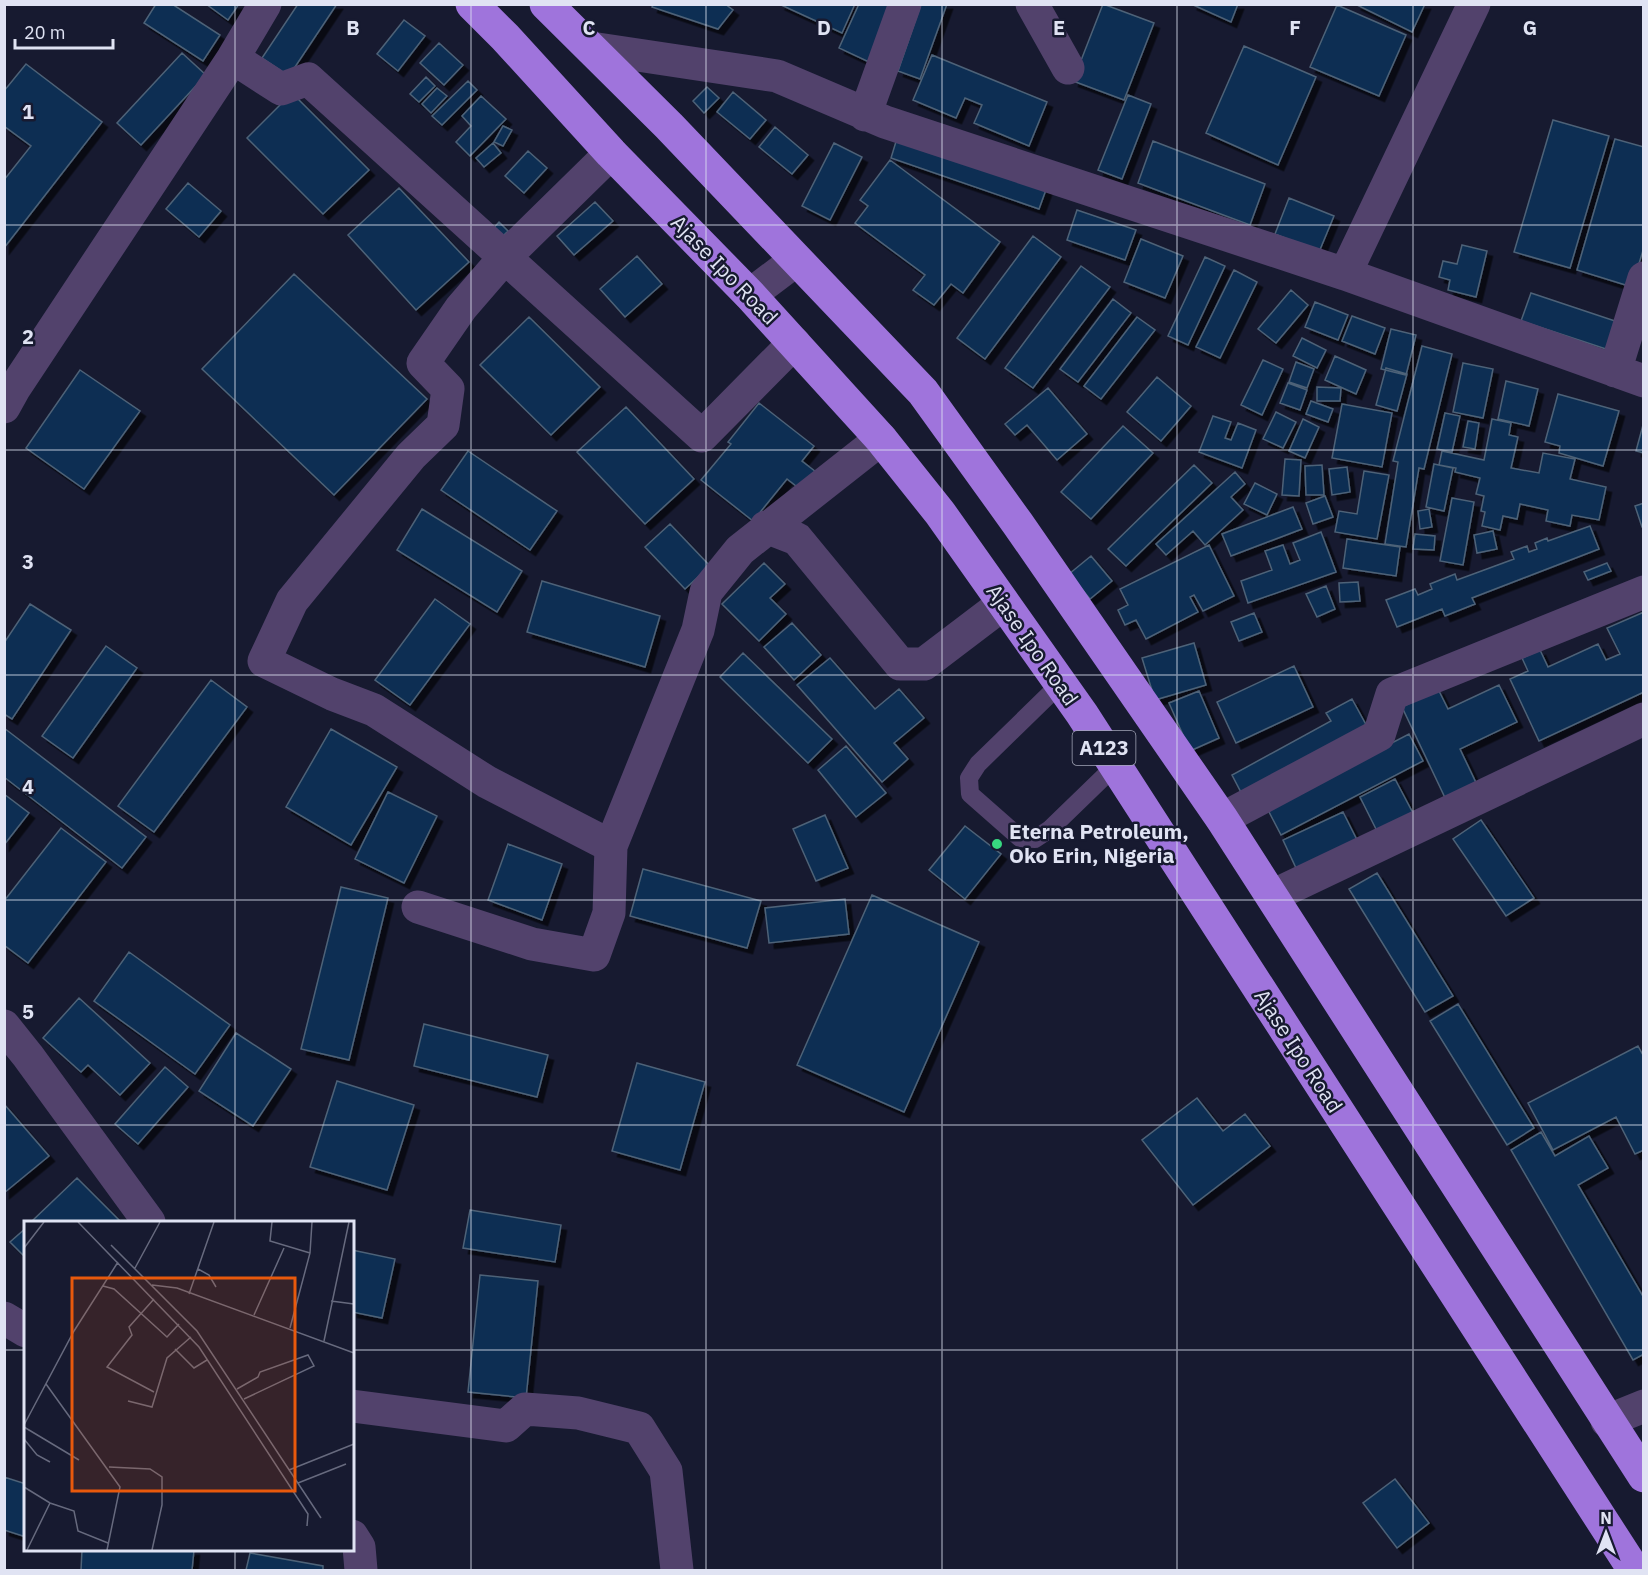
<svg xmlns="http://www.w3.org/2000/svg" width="1648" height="1575" font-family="'IBM Plex Sans',sans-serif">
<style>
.building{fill:#0c2f52;stroke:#4e6278;stroke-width:1.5;filter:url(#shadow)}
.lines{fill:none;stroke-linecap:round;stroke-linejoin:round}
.lane{stroke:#52426c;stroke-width:18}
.street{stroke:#52426c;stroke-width:33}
.highway{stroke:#9f74dc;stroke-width:33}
.grid{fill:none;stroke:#e0e3f3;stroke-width:1.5;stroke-opacity:0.55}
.poi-dot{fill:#37d880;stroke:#171a30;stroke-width:2}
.labels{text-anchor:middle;stroke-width:5;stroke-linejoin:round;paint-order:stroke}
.shield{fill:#171a30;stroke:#a4a7b8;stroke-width:1.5}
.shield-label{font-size:20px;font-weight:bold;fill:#e0e3f3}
.street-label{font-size:21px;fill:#e0e3f3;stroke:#171a30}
.poi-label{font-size:21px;font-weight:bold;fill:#e0e3f3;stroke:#171a30;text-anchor:start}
.inset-road{fill:none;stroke:#676a7e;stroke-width:1.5}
.view{fill:#e8590c;fill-opacity:0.15;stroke:#e8590c;stroke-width:3}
.inset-edge{fill:none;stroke:#e0e3f3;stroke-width:3}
.grid-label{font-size:20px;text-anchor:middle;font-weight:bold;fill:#e0e3f3;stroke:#171a30;stroke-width:5;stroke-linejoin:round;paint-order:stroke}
</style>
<defs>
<filter id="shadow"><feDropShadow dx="5.5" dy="5.5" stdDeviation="0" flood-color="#0009"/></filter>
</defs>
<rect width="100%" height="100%" fill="#171a30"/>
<path class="building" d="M 156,4 L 172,4 L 220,35 L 203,61 L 144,23 Z
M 206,4 L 239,4 L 228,20 Z
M 298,4 L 337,4 L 289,76 L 262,58 Z
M 653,4 L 725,4 L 733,10 L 718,29 L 652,7 Z
M 779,4 L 855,4 L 842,33 Z
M 859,4 L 895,4 L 869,62 L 839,48 Z
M 921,4 L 947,4 L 920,79 L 898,71 Z
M 1103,4 L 1154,23 L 1124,100 L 1073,81 Z
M 1191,4 L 1238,4 L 1231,22 Z
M 1355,4 L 1425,4 L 1412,32 Z
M 1337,5 L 1406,35 L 1379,96 L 1310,67 Z
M 404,20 L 425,36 L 398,71 L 377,54 Z
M 439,43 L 463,65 L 444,85 L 420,63 Z
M 1244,46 L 1316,77 L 1278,165 L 1206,133 Z
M 182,53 L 206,75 L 141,145 L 117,123 Z
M 932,55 L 1047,102 L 1029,146 L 974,123 L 982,105 L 965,98 L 956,118 L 913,100 Z
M 26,64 L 102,122 L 4,248 L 4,180 L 31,146 L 4,126 L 4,91 Z
M 426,77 L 435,86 L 419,102 L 410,94 Z
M 468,81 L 477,90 L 442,125 L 432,116 Z
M 707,87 L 719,98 L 704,113 L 693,101 Z
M 437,88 L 447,96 L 431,113 L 422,104 Z
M 733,92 L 766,120 L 750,139 L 717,112 Z
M 292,93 L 369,170 L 323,214 L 247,138 Z
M 1128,95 L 1151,104 L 1122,179 L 1098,170 Z
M 481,96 L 506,119 L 470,156 L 456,142 L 471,126 L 462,116 Z
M 1553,120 L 1609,136 L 1570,268 L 1514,252 Z
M 503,126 L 512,130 L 503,146 L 494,142 Z
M 775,127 L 808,155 L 792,174 L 759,147 Z
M 898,135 L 1047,187 L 1039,209 L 891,158 Z
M 1615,139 L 1644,147 L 1644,247 L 1632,287 L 1577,270 Z
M 1153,141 L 1265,184 L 1250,225 L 1138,183 Z
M 493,143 L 501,153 L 484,167 L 476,158 Z
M 834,143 L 862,157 L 830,220 L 802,206 Z
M 528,151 L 547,168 L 524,193 L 505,176 Z
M 890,160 L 1000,242 L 963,293 L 951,284 L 934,305 L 913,290 L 925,275 L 855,223 L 868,206 L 860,200 Z
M 188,183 L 221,211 L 199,237 L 166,209 Z
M 399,188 L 469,262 L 416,310 L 348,235 Z
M 1289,198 L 1334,216 L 1319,252 L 1275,234 Z
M 595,202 L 613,221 L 574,255 L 557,236 Z
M 1077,210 L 1136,230 L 1125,260 L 1067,240 Z
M 499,222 L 508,231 L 498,241 L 489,233 Z
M 1033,236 L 1061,257 L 985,359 L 957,338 Z
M 1141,239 L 1183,256 L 1165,298 L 1124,282 Z
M 1462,245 L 1487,251 L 1476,297 L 1448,290 L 1450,280 L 1439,277 L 1443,261 L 1457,264 Z
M 637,256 L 662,284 L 625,317 L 600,289 Z
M 1205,257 L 1225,266 L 1188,345 L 1168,336 Z
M 1081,266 L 1110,287 L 1033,388 L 1005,368 Z
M 1234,270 L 1257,282 L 1220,358 L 1196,347 Z
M 294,274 L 427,399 L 334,495 L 202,369 Z
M 1291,290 L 1308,305 L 1276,343 L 1258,329 Z
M 1531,293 L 1618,322 L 1609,350 L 1521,321 Z
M 1113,299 L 1131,313 L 1078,382 L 1060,369 Z
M 1315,302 L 1348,315 L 1338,340 L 1305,327 Z
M 1352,316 L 1385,328 L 1375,354 L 1342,341 Z
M 529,317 L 600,387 L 551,435 L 480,365 Z
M 1137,317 L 1155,330 L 1101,399 L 1084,386 Z
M 1391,329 L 1416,335 L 1406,375 L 1381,369 Z
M 1302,338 L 1326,350 L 1317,368 L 1293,356 Z
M 1422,346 L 1452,354 L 1424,469 L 1419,468 L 1406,547 L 1385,544 L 1398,462 L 1393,461 Z
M 1335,356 L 1366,370 L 1356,394 L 1325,380 Z
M 1263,360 L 1283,369 L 1262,415 L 1241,405 Z
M 1296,362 L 1314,369 L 1307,388 L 1289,382 Z
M 1463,363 L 1493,369 L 1483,418 L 1453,412 Z
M 1386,368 L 1407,374 L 1397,411 L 1376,405 Z
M 80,370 L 140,411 L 84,489 L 26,448 Z
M 1157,377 L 1191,406 L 1161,441 L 1127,412 Z
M 1506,381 L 1538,389 L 1529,426 L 1498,419 Z
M 1288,383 L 1307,390 L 1300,410 L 1280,403 Z
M 1317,387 L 1341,388 L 1340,401 L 1317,401 Z
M 1048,388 L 1087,434 L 1057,460 L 1027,425 L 1015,435 L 1005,424 Z
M 1558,394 L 1619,411 L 1603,466 L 1559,453 L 1560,446 L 1545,442 Z
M 1311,401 L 1333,409 L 1328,422 L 1306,414 Z
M 759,403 L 814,446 L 802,461 L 820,475 L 805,493 L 787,479 L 753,521 L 701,480 L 731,444 L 728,442 Z
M 1342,404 L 1392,413 L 1382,467 L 1332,458 Z
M 626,407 L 694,479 L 645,524 L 577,452 Z
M 1276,412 L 1296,422 L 1283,448 L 1263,439 Z
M 1445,413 L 1460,416 L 1452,452 L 1437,449 Z
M 1213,416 L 1231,422 L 1225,438 L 1231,440 L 1238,423 L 1256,430 L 1242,468 L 1199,452 Z
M 1303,419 L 1319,427 L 1305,458 L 1289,451 Z
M 1492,419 L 1511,423 L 1509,435 L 1518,437 L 1511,468 L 1539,473 L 1543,453 L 1575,459 L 1570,479 L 1606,487 L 1599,520 L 1572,515 L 1570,526 L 1546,521 L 1548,510 L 1520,504 L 1517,519 L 1503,516 L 1500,530 L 1482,526 L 1485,512 L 1481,511 L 1484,496 L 1476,494 L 1480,478 L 1455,472 L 1456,468 L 1439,465 L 1442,451 L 1484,460 Z
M 1468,421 L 1479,423 L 1475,449 L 1463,447 Z
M 1643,425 L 1644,425 L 1644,453 L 1636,451 Z
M 1123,426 L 1153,453 L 1091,519 L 1061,492 Z
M 468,451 L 557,511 L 530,550 L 441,490 Z
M 1285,459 L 1301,460 L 1299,496 L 1282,495 Z
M 1434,464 L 1453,468 L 1444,511 L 1426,507 Z
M 1194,465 L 1212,483 L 1126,566 L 1108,549 Z
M 1322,465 L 1324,495 L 1306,495 L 1305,466 Z
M 1347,467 L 1350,492 L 1332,495 L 1329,469 Z
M 1364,471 L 1389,475 L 1377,539 L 1335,532 L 1339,511 L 1357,514 Z
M 1235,472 L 1245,484 L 1231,497 L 1243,510 L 1205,545 L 1193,531 L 1166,555 L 1156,544 Z
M 1255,483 L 1277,494 L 1267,515 L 1244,504 Z
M 1325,496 L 1333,517 L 1313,524 L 1306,503 Z
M 1452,498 L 1474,502 L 1463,565 L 1440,561 Z
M 1644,503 L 1644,527 L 1642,527 L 1635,506 Z
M 1293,507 L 1302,529 L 1231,556 L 1222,534 Z
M 422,509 L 522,571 L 497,612 L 397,550 Z
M 1429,509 L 1432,527 L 1420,529 L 1418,511 Z
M 670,524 L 710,566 L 685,589 L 645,547 Z
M 1590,526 L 1599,549 L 1472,598 L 1475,604 L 1445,616 L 1442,609 L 1397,627 L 1386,600 L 1415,589 L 1418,595 L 1432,589 L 1430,584 L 1455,574 L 1457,580 L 1514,559 L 1511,552 L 1527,546 L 1529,552 L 1537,549 L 1535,543 L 1547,538 L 1548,541 Z
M 1493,531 L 1497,549 L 1477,553 L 1474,535 Z
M 1321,532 L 1336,572 L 1248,603 L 1241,581 L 1272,570 L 1265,551 L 1283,545 L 1290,564 L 1300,560 L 1293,543 Z
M 1415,534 L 1435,536 L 1434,550 L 1413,549 Z
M 1347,539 L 1400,547 L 1396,576 L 1343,568 Z
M 1209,545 L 1234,596 L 1203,611 L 1194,595 L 1190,597 L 1198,612 L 1146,639 L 1136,620 L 1125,625 L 1118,610 L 1128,605 L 1120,589 Z
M 1091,556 L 1112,581 L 1090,599 L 1069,574 Z
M 764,563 L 785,584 L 770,598 L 786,614 L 759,641 L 722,604 Z
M 1607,563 L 1611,571 L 1588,580 L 1584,572 Z
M 542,581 L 660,616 L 645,667 L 527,632 Z
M 1358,582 L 1360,601 L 1340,602 L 1339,583 Z
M 1326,586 L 1335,609 L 1317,617 L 1306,594 Z
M 435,599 L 470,624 L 410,705 L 375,680 Z
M 30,604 L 71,630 L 12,719 L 4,714 L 4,643 Z
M 1644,612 L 1644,692 L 1539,741 L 1510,679 L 1528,671 L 1522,658 L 1540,650 L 1548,667 L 1598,644 L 1606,660 L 1620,654 L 1607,628 Z
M 1254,613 L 1262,632 L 1239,641 L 1231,622 Z
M 792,623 L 821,655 L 794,680 L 764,647 Z
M 1194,643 L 1206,685 L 1155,700 L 1142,658 Z
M 106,646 L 137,668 L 73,758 L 42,736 Z
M 743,653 L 832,739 L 808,763 L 720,677 Z
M 830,658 L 875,709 L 899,689 L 924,718 L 894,743 L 908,759 L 882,782 L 797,685 Z
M 1294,666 L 1313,707 L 1236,743 L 1217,702 Z
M 211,680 L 247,707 L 154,832 L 118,806 Z
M 1499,685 L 1517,722 L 1460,749 L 1479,789 L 1448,804 L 1402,707 L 1438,689 L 1448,709 Z
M 1199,691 L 1219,738 L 1190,751 L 1169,703 Z
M 1352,699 L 1370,732 L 1245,800 L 1232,775 L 1331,721 L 1326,713 Z
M 4,728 L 146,837 L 122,868 L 4,777 Z
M 331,729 L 397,767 L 351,845 L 286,807 Z
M 1409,734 L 1423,761 L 1281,835 L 1267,808 Z
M 846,746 L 886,793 L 856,817 L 818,770 Z
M 1395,779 L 1415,817 L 1379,835 L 1360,797 Z
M 388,792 L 437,816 L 404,883 L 355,859 Z
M 4,794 L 29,813 L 4,845 Z
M 1343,812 L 1357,840 L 1296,868 L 1283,840 Z
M 825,815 L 848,868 L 816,881 L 793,829 Z
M 1481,820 L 1534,898 L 1506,916 L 1453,839 Z
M 965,826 L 1001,854 L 965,899 L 929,870 Z
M 61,828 L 106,862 L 28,963 L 4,945 L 4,901 Z
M 508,844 L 562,864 L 542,920 L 488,900 Z
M 643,869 L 761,901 L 747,948 L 630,916 Z
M 1377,873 L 1453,996 L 1425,1012 L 1349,889 Z
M 341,887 L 388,898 L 349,1060 L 301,1049 Z
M 872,895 L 979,942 L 904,1112 L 797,1065 Z
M 845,899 L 849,934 L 769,943 L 765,908 Z
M 129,952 L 230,1025 L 195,1074 L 94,1001 Z
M 79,998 L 150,1063 L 120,1095 L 88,1065 L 81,1072 L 43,1038 Z
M 1458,1004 L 1534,1128 L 1507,1145 L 1430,1021 Z
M 424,1024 L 548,1055 L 537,1097 L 414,1066 Z
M 236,1033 L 291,1069 L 253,1126 L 199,1091 Z
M 1638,1046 L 1644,1057 L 1644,1150 L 1635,1154 L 1616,1117 L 1553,1150 L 1528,1103 Z
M 637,1063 L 705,1082 L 680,1170 L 612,1151 Z
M 165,1067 L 188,1087 L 138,1144 L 115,1124 Z
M 337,1081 L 414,1105 L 387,1190 L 310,1167 Z
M 1197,1098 L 1223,1131 L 1245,1114 L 1270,1146 L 1193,1205 L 1142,1140 Z
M 4,1104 L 49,1156 L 4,1193 Z
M 1541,1132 L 1555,1156 L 1589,1136 L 1608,1168 L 1578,1185 L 1644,1298 L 1644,1354 L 1633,1360 L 1511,1150 Z
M 77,1178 L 120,1221 L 119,1222 L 31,1222 Z
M 470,1210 L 561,1225 L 555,1262 L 463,1248 Z
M 26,1228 L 26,1258 L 10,1242 Z
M 352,1250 L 395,1259 L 382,1318 L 352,1312 Z
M 480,1275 L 538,1281 L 526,1398 L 468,1392 Z
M 4,1477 L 26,1484 L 26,1537 L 4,1530 Z
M 1395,1479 L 1429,1523 L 1397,1548 L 1363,1503 Z
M 82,1550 L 194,1550 L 192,1570 L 81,1570 Z
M 250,1553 L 323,1566 L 323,1570 L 246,1570 Z"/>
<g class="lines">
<path class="lane" d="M 1060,684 L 978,764 L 969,778 L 970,794 L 1020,838 L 1035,839 L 1050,829 L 1115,766"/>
<path class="street" d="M 1032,4 L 1068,68
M 591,48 L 777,76 L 885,122 L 1345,274 L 1644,381
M 233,58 L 281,89 L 308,79 L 702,436 L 794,343
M 865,115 L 905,4
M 611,153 L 505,257 L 461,308 L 423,363 L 448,389 L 443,425 L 411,456 L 292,601 L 264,661 L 332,694 L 374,710 L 487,782 L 611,846
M 1345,274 L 1474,4
M 750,295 L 796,260
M 1615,371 L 1644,278
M 4,407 L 14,389 L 233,58 L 265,4
M 766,527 L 797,539 L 900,664 L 924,664 L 1003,604
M 1222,819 L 1379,735 L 1392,694 L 1644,592
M 1272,896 L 1644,719
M 418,907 L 532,944 L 594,955 L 609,913 L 611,846 L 698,630 L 706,592 L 740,550 L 881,439
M 4,1026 L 28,1056 L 149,1222
M 4,1318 L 26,1331
M 352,1406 L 506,1426 L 525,1409 L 578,1413 L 639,1428 L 666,1471 L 677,1570
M 1607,1421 L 1644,1406
M 352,1536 L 359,1547 L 361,1570"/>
<path class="highway" d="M 472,4 L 505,37 L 611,153 L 750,295 L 881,439 L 940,513 L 1082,714 L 1634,1570
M 546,4 L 669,126 L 923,392 L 1018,524 L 1222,819 L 1644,1476"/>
</g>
<path class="grid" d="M 235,4 L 235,1222M 471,4 L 471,1570M 706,4 L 706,1570M 942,4 L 942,1570M 1177,4 L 1177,1570M 1413,4 L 1413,1570M 4,225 L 1644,225M 4,450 L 1644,450M 4,675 L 1644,675M 4,900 L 1644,900M 4,1125 L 1644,1125M 4,1350 L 26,1350M 352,1350 L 1644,1350M 235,1550 L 235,1570"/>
<circle class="poi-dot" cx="997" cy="844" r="6"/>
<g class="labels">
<rect class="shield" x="1072.5" y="731" width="63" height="34" rx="4.5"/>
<g class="shield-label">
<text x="1104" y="755">A123</text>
</g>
<g class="street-label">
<text transform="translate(724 270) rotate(46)" y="7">Ajase Ipo Road</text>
<text transform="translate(1032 645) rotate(55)" y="7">Ajase Ipo Road</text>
<text transform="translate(1298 1051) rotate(57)" y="7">Ajase Ipo Road</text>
</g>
<g class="poi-label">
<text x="1009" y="839">Eterna Petroleum,<tspan x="1009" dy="24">Oko Erin, Nigeria</tspan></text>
</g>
</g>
<g transform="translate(24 1221)">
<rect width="330" height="330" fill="#171a30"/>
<path class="inset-road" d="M 54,1 L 175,126 L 284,293 L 283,305M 248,1 L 246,20 L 286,32M 87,24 L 173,110 L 297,297M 0,27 L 20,1M 111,47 L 136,1M 174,48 L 185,54 L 192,66M 128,64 L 153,67 L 330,132M 79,65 L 90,68 L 143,116 L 155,103M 165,73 L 190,1M 130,78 L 105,106 L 108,114 L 83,146 L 130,171M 307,80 L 330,83M 230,94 L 260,27M 266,107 L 286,32 L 288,1M 300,120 L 325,1M 151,128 L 170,147 L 183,139M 22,163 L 96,266 L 83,329M 213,168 L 234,156 L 236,151 L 284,134 L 290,145 L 220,178M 104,180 L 128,186 L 143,137 L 167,116M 0,204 L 50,110 L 94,41M 0,206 L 55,239M 0,218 L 13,234 L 26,241M 85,246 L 126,248 L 138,256 L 138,284 L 128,329M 265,249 L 330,223M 274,262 L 322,243M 0,266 L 26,282 L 50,290 L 54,310 L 84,322M 3,329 L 26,282"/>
<path class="view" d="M 48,57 L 271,57 L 271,270 L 48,270 Z"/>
<rect width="330" height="330" class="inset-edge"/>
</g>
<g class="grid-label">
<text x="353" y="35">B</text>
<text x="589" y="35">C</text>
<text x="824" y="35">D</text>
<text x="1059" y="35">E</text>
<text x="1295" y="35">F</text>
<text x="1530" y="35">G</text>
<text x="28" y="119">1</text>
<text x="28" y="344">2</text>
<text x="28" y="569">3</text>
<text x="28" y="794">4</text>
<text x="28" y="1019">5</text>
</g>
<rect width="1648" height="1575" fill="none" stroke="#e0e3f3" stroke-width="12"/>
<g transform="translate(1606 1533)" stroke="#171a30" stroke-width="4.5" paint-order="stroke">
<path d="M0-4.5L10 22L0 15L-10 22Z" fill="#e0e3f3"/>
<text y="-9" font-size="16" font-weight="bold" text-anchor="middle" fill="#e0e3f3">N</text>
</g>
<path d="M15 39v9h98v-9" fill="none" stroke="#e0e3f3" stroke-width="3"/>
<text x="24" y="39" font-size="18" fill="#e0e3f3" stroke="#171a30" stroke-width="4.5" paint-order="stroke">20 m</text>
</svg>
